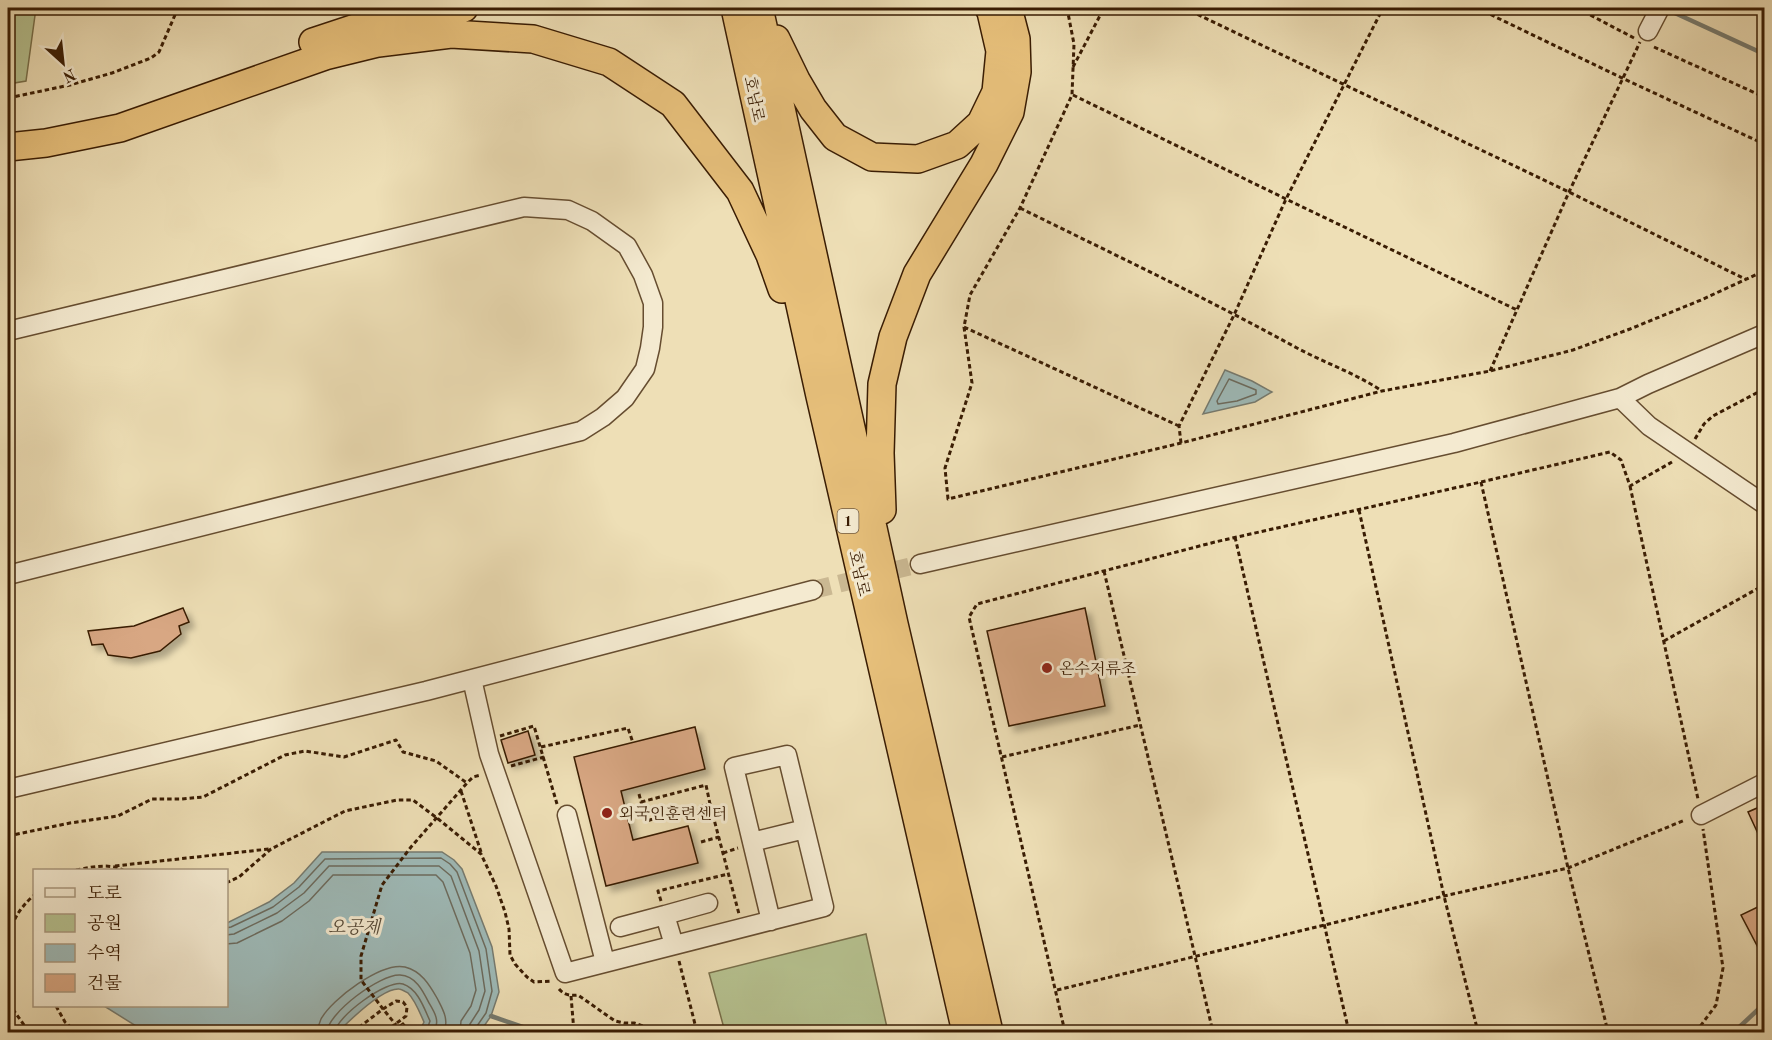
<svg xmlns="http://www.w3.org/2000/svg" width="1772" height="1040" font-family="'Old Standard TT','Noto Serif KR',serif">
<style>
.green{fill:#b6c290;stroke:#786f4a;stroke-width:1.5}
.water{fill:#9ebab8;stroke:#767b70;stroke-width:1.5}
.lines{fill:none;stroke-linecap:round;stroke-linejoin:round}
.shore{stroke:#6c6b5e;stroke-width:1.5}
.stream{stroke:#767b70;stroke-width:4.5}
.building{fill:#d8a783;stroke:#391c03;stroke-width:1.5;filter:url(#shadow)}
.minor-tunnel{stroke:#cab892;stroke-width:18;stroke-dasharray:18 9;stroke-linecap:butt}
.minor-casing{stroke:#664d30;stroke-width:21}
.highway-casing{stroke:#391c03;stroke-width:30}
.path{stroke:#391c03;stroke-width:3;stroke-dasharray:4.5 3;stroke-linecap:butt}
.minor{stroke:#f4ead0;stroke-width:18}
.highway{stroke:#e7c07b;stroke-width:27}
.poi-dot{fill:#8f2418;stroke:#f4ead0;stroke-width:2}
.labels{text-anchor:middle;stroke-width:6;stroke-linejoin:round;paint-order:stroke}
.shield{fill:#f4ead0;stroke:#715a40;stroke-width:1.5}
.shield-label{font-size:15px;font-weight:bold;fill:#391c03}
.street-label{font-size:16px;fill:#391c03;stroke:#f4ead0}
.poi-label{font-size:16px;fill:#391c03;stroke:#f4ead0;text-anchor:start}
.water-label{font-size:18px;font-style:italic;fill:#574b39;stroke:#f4ead0}
</style>
<defs>
<filter id="shadow"><feDropShadow dx="5.5" dy="5.5" stdDeviation="3" flood-color="#0004"/></filter>
</defs>
<rect width="100%" height="100%" fill="#eedfb6"/>
<filter id="stains"><feTurbulence type="fractalNoise" baseFrequency=".00333" numOctaves="4"/><feColorMatrix values="0 0 0 0 .2 0 0 0 0 .09 0 0 0 0 .02 0 0 0 .5 -.17"/></filter>
<radialGradient id="worn" r=".72"><stop offset=".6" stop-color="#630" stop-opacity="0"/><stop offset="1" stop-color="#630" stop-opacity=".3"/></radialGradient>
<path class="green" d="M 8,8 L 36,8 L 26,81 L 8,84 Z
M 866,934 L 888,1032 L 725,1032 L 709,973 Z"/>
<path class="water" d="M 1225,370 L 1252,381 L 1272,392 L 1255,402 L 1203,414 Z
M 322,852 L 442,852 L 454,860 L 462,869 L 492,947 L 499,992 L 491,1016 L 482,1029 L 482,1032 L 419,1032 L 424,1022 C 420,1013 415,1000 408,993 C 406,992 401,989 399,989 C 383,988 349,1021 338,1032 L 143,1032 L 141,1029 L 104,1006 L 226,1006 L 227,923 L 269,902 L 294,883 Z"/>
<g class="lines">
<path class="shore" d="M 1229,379 L 1256,390 L 1256,394 L 1237,401 L 1218,404 L 1217,401 Z
M 226,928 L 231,927 L 273,907 L 299,887 L 325,859 L 441,858 L 450,864 L 457,872 L 486,949 L 492,991 L 486,1013 L 477,1026 L 476,1032
M 226,935 L 234,934 L 277,913 L 304,893 L 329,866 L 439,866 L 451,876 L 479,951 L 485,991 L 479,1010 L 470,1024 L 469,1032
M 226,944 L 237,943 L 282,921 L 309,901 L 333,875 L 436,875 L 443,882 L 470,953 L 476,990 L 471,1006 L 461,1021 L 460,1032
M 318,1032 C 318,1028 319,1023 321,1019 C 332,999 381,962 405,967 C 421,971 429,984 437,998 C 443,1010 449,1019 444,1032
M 327,1032 C 328,1013 380,974 400,975 C 416,976 423,991 429,1003 C 435,1013 440,1021 434,1032
M 335,1032 C 336,1017 387,979 403,984 C 418,989 424,1008 430,1021 L 426,1032"/>
<path class="stream" d="M 1664,8 L 1764,54
M 491,1016 L 537,1032
M 1734,1032 L 1764,1004"/>
</g>
<path class="building" d="M 183,608 L 189,622 L 179,626 L 181,634 L 160,651 L 131,658 L 108,655 L 103,644 L 92,645 L 88,631 L 134,626 Z
M 1085,608 L 1105,706 L 1009,726 L 987,631 Z
M 695,727 L 705,769 L 621,791 L 633,840 L 688,826 L 698,863 L 606,886 L 574,757 Z
M 528,731 L 535,755 L 508,763 L 501,740 Z
M 1764,805 L 1764,839 L 1761,840 L 1748,812 Z
M 1764,904 L 1764,954 L 1762,955 L 1741,915 Z
M 403,1023 L 410,1031 L 391,1032 Z"/>
<g class="lines">
<path class="minor-tunnel" d="M 813,590 L 920,564"/>
<defs>
<path id="minor" d="M 1648,31 L 1660,8
M 8,331 L 524,207 L 568,210 L 592,221 L 627,246 L 643,275 L 653,303 L 653,327 L 650,348 L 645,369 L 625,398 L 603,417 L 581,431 L 8,575
M 1620,398 L 1649,426 L 1764,504
M 920,564 L 1454,443 L 1620,398 L 1648,384 L 1764,334
M 472,679 L 489,754 L 565,973 L 824,907 L 787,755 L 734,767 L 771,921
M 8,789 L 426,691 L 813,590
M 567,815 L 605,962
M 1701,815 L 1764,783
M 752,842 L 805,829
M 665,915 L 708,903
M 620,927 L 665,915 L 674,945"/>
<path id="highway" d="M 735,8 L 820,396 L 966,1032
M 759,8 L 894,624 L 989,1032
M 404,28 L 464,8
M 776,39 L 796,80 L 813,109 L 835,137 L 872,157 L 918,159 L 957,145 L 981,123 L 996,92 L 1000,51 L 991,12 L 989,8
M 313,42 L 416,8
M 325,56 L 378,43 L 451,34 L 533,39 L 609,62 L 673,104 L 740,191 L 770,255 L 782,289
M 8,147 L 46,143 L 120,128 L 342,50
M 882,510 L 880,453 L 882,384 L 893,337 L 917,274 L 984,164 L 1010,112 L 1017,72 L 1016,39 L 1008,8"/>
</defs>
<use href="#minor" class="minor-casing"/>
<use href="#highway" class="highway-casing"/>
<path class="path" d="M 1067,8 L 1074,44 L 1072,95 L 1020,208 L 970,295 L 964,327 L 972,383 L 945,468 L 948,499 L 1181,443 L 1382,391 L 1490,371 L 1573,350 L 1630,329 L 1701,300 L 1764,271
M 1184,8 L 1569,192 L 1747,280
M 1477,8 L 1622,78 L 1764,144
M 1577,8 L 1634,38
M 1763,8 L 1764,8
M 1654,47 L 1764,97
M 1073,67 L 1104,8
M 1073,95 L 1286,199 L 1517,310
M 8,98 L 70,85 L 112,73 L 151,58 L 159,52 L 178,8
M 1020,208 C 1113,254 1206,298 1297,348 C 1325,363 1355,373 1382,391
M 964,327 L 1179,426
M 1490,371 L 1569,192 L 1640,42
M 1695,439 L 1704,424 L 1713,416 L 1764,389
M 1181,443 L 1179,426 L 1234,315 L 1286,199 L 1383,8
M 1481,482 L 1568,868 L 1608,1032
M 1630,486 L 1698,799
M 1359,510 L 1444,896 L 1478,1032
M 1235,537 L 1349,1032
M 1104,571 L 1213,1032
M 1664,641 L 1764,585
M 500,736 L 534,726 L 557,804
M 541,747 L 628,728 L 633,743
M 1002,757 L 1140,725
M 511,766 L 544,757
M 461,791 L 481,852
M 639,794 L 646,821 L 710,804 L 739,914
M 641,802 L 706,785 L 710,804
M 8,836 L 70,823 L 118,816 L 152,799 L 181,799 L 203,797 L 285,755 L 305,751 L 344,757 L 396,740 L 403,752 L 436,761 L 467,783
M 701,842 L 719,837
M 723,853 L 738,848
M 115,866 L 269,849
M 76,870 C 92,867 109,863 123,870
M 226,883 L 239,877 L 271,849 L 345,811 L 397,800 L 413,800 L 437,818 L 481,854 L 496,886 L 505,912 L 509,929 L 510,955 L 515,964 L 527,977 L 534,982 L 552,981
M 661,901 L 658,891 L 728,874
M 8,941 C 12,920 19,909 34,895
M 679,961 L 697,1032
M 559,989 C 564,995 570,996 578,995 L 615,1021 L 624,1023 L 634,1023 L 643,1026 L 651,1032
M 1057,990 L 1444,896 L 1568,868 L 1685,820
M 8,995 L 12,1008 L 29,1032
M 571,996 L 574,1032
M 56,1006 L 65,1022 L 76,1032
M 362,1026 L 367,1032
M 353,1032 L 383,1009 L 361,980 L 361,956 L 382,885 L 411,847 L 467,783 L 473,777 L 481,775
M 385,1032 L 406,1016 L 407,1007 L 403,1002 L 396,1001 L 383,1009 L 396,1025
M 1065,1032 L 969,617 L 977,604 L 1215,542 L 1481,482 L 1610,452 L 1621,460 L 1630,486 L 1672,462
M 1696,1032 L 1716,1005 L 1723,968 L 1703,829"/>
<use href="#minor" class="minor"/>
<use href="#highway" class="highway"/>
</g>
<g class="poi-dot">
<circle cx="1047" cy="668" r="6"/>
<circle cx="607" cy="813" r="6"/>
</g>
<g class="labels">
<rect class="shield" x="837.5" y="509" width="21" height="24" rx="4.5"/>
<g class="shield-label">
<text x="848" y="526">1</text>
</g>
<g class="street-label">
<text transform="translate(755 99) rotate(78)" y="6">호남로</text>
<text transform="translate(860 573) rotate(77)" y="6">호남로</text>
</g>
<g class="poi-label">
<text x="1059" y="674">온수저류조</text>
<text x="619" y="819">외국인훈련센터</text>
</g>
<g class="water-label">
<text x="354" y="933">오공제</text>
</g>
</g>
<rect width="1772" height="1040" fill="none" stroke="#eedfb6" stroke-width="30"/>
<rect x="9" y="9" width="1754" height="1022" fill="none" stroke="#391c03" stroke-width="3"/>
<rect x="15" y="15" width="1742" height="1010" fill="none" stroke="#391c03" stroke-width="1.5"/>
<rect x="33" y="869" width="195" height="138" fill="#f4ead0" stroke="#a9987e" stroke-width="1.5"/>
<rect x="45" y="888" width="30" height="9" fill="#f4ead0" stroke="#a9987e" stroke-width="1.5"/>
<text x="87" y="899" font-size="18" fill="#391c03">도로</text>
<rect x="45" y="914" width="30" height="18" fill="#b6c290" stroke="#a9987e" stroke-width="1.5"/>
<text x="87" y="929" font-size="18" fill="#391c03">공원</text>
<rect x="45" y="944" width="30" height="18" fill="#9ebab8" stroke="#a9987e" stroke-width="1.5"/>
<text x="87" y="959" font-size="18" fill="#391c03">수역</text>
<rect x="45" y="974" width="30" height="18" fill="#d8a783" stroke="#a9987e" stroke-width="1.5"/>
<text x="87" y="989" font-size="18" fill="#391c03">건물</text>
<g transform="translate(63 63) rotate(153)" stroke="#f4ead0" stroke-width="4.5" paint-order="stroke">
<path d="M0-4.5L10 22L0 15L-10 22Z" fill="#391c03"/>
<text y="-9" font-size="16" font-weight="bold" text-anchor="middle" fill="#391c03">N</text>
</g>
<rect width="100%" height="100%" filter="url(#stains)"/>
<rect width="100%" height="100%" fill="url(#worn)"/>
</svg>
